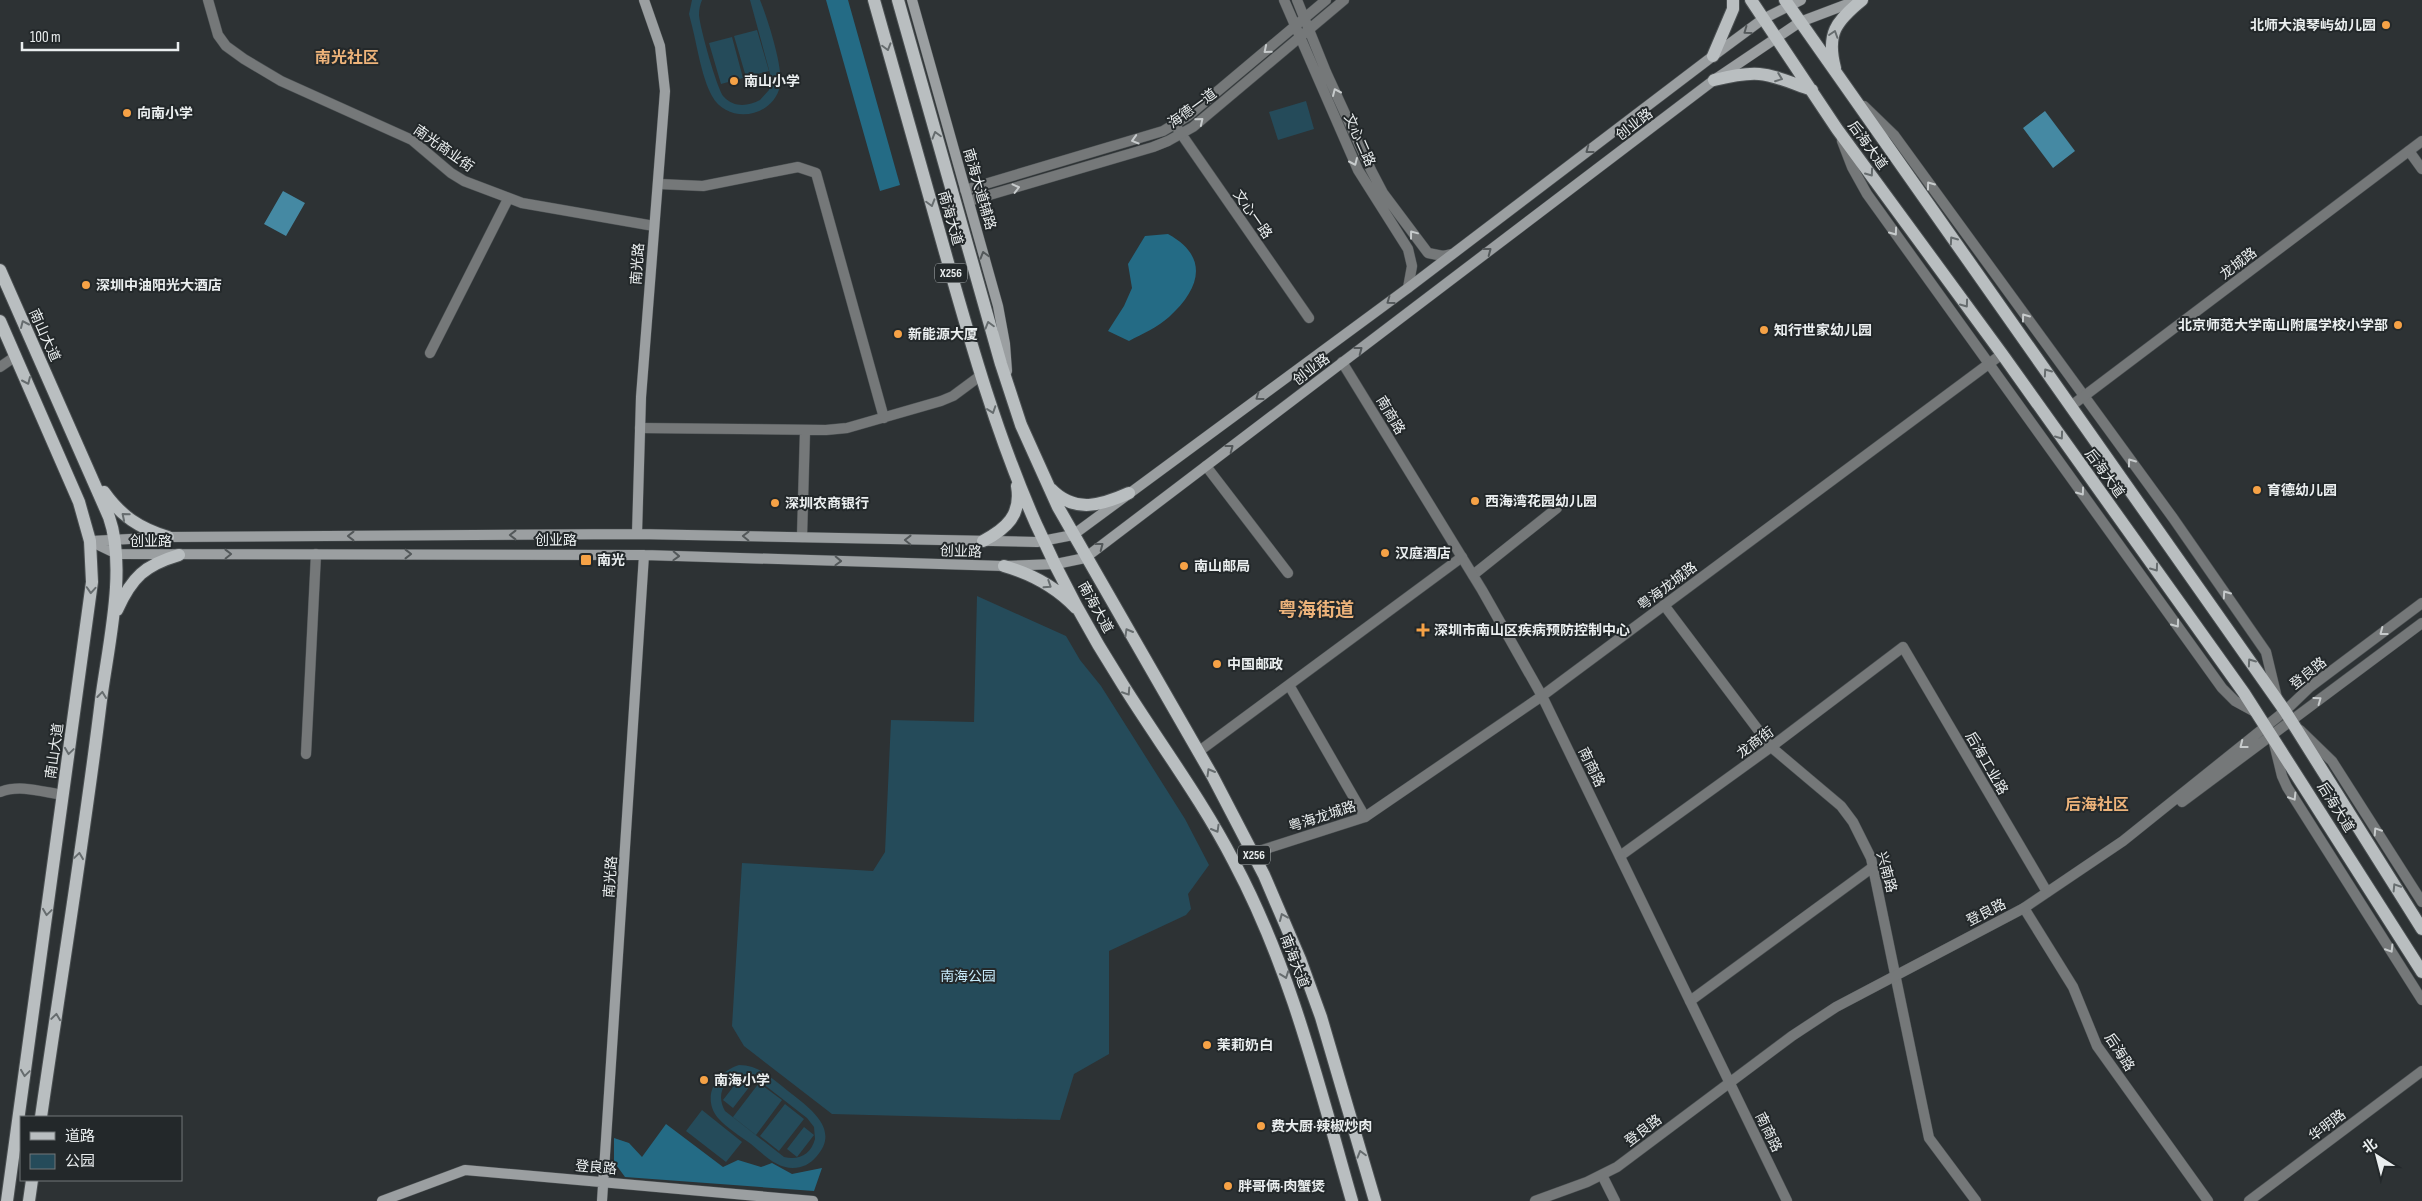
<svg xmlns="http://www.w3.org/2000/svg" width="2422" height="1201" font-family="'Sofia Sans Condensed','Noto Sans SC',sans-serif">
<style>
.green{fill:#254b5a;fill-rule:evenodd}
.forest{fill:#246b85}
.water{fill:#4589a3}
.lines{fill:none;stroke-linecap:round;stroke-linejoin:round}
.minor-casing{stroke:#4b5052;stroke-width:11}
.tertiary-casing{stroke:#4b5052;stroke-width:11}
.secondary-casing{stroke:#4b5052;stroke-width:11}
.primary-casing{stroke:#4b5052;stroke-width:14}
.minor{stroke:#757879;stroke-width:10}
.tertiary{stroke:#757879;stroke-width:10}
.secondary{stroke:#9b9fa1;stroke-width:10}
.primary{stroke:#b9bec0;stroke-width:12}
.oneway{stroke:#53585a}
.oneway2{stroke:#666c6e}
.oneway3{stroke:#c7cbcc}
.poi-dot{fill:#f6a246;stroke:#23282a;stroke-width:2}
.labels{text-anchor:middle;stroke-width:4;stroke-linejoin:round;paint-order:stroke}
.shield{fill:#23282a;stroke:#aeb3b4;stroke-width:1}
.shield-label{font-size:12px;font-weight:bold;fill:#eaeeef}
.poi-label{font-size:14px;font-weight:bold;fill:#eaeeef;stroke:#23282a;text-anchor:start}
.street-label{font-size:14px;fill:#eaeeef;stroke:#23282a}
.park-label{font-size:14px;fill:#c5e9f9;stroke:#23282a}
.quarter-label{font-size:16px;font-weight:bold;fill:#edb37a;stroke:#23282a}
.district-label{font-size:19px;font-weight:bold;fill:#edb37a;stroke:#23282a}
</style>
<rect width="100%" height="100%" fill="#2d3234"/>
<path class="green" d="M 692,0 L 702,0 C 700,5 699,9 699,15 C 700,28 717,89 724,97 C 734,108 749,106 760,100 L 769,90 L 771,77 L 750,0 L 760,0 C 767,17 784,69 780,86 C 773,118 728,125 712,96 C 701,76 697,44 691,22 L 689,14 Z
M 757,30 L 769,71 L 746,77 L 734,36 Z
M 732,37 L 743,78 L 721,84 L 709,43 Z
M 1306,101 L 1314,129 L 1278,140 L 1269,112 Z
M 977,596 L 1066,636 L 1080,660 L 1101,686 L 1185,819 L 1209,865 L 1188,894 L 1191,909 L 1186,915 L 1109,951 L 1109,1054 L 1074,1074 L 1060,1120 L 832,1114 L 744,1046 L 732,1026 L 742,863 L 873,871 L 885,852 L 891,720 L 974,722 Z
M 739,1065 C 759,1065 773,1079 788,1091 C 808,1107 842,1129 816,1157 C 810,1164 802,1168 793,1168 C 776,1168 763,1154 751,1144 C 740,1136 727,1128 718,1118 C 701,1097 716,1072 739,1065 ZM 740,1075 L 757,1079 L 807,1118 L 814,1127 L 815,1139 C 811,1154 799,1161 784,1157 L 725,1111 C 716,1095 723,1080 740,1075 Z
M 740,1078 L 750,1086 L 733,1108 L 723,1100 Z
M 759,1083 L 782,1100 L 756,1135 L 733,1117 Z
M 785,1104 L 804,1119 L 779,1151 L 760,1136 Z
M 702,1110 L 742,1142 L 726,1162 L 686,1131 Z
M 804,1127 L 814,1135 L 797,1157 L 787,1149 Z"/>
<path class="forest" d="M 826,0 L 848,0 L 900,185 L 880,191 Z
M 1168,234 C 1210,257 1200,289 1169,317 C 1158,327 1142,334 1129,341 L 1108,331 L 1124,306 L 1132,288 L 1128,264 L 1145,236 Z
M 666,1124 L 723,1167 L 738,1160 L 761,1167 L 772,1163 L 792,1174 L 822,1168 L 814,1191 L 625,1177 L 614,1162 L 614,1138 L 629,1143 L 642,1157 Z"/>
<path class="water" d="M 2045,111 L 2075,151 L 2053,168 L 2023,128 Z
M 283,191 L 305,203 L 286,236 L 264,224 Z"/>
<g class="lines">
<defs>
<path id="minor" d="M 208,0 L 218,35 L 226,46 L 244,59 L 281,81 L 412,140 L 451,173 L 464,181 L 522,203 L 654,226
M 1864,106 L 1894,135 L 2173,518 L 2266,652 L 2277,698
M 1175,125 L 1309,318
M 1842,141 L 1852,167 L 1867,194 L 2222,688 L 2235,701 L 2257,713
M 2409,151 L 2422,169
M 659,184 L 703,186 L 798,167 L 816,173 L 884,418
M 430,353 L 508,199
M 0,367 L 16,356
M 640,428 L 826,430 L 847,428 L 941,401 L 953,396 L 980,376
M 1206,466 L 1288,573
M 802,537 L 805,431
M 1473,575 L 1557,508
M 1664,605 L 1771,747 L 1841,806 L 1853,822 L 1871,858 L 1929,1138 L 1976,1201
M 1289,685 L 1365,817
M 2300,730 L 2332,761 L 2422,902
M 2274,743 L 2282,776 L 2287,787 L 2422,1000
M 1198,752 L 1462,557
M 306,754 L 316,554
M 0,792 C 20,784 43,792 63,795
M 1620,856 L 1771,747 L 1903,647 L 2047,892
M 2024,908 L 2073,987 L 2097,1046 L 2208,1201
M 1690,1001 L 1873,867
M 1602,1175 L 1615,1201
M 2249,1201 L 2422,1071"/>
<path id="tertiary" d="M 1284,0 L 1358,170 L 1408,249 L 1412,266 L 1408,288
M 1297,0 L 1326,72 L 1371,170 L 1383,193 L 1428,253 L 1443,256 L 1452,254
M 965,190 L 1163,131 L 1188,116 L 1326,0
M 969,201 L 1153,147 L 1168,141 L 1193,127 L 1344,0
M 1342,362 L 1482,590 L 1542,696 L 1787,1201
M 2071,406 L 2422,141
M 2182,802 L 2422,623
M 1253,853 L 1365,817 L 1542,696 L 2002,354
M 1535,1201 L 1587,1182 L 1617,1167 L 1792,1036 L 1836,1007 L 2024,908 L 2123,841 L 2285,711 L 2310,687 L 2422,603"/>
<path id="secondary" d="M 912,0 L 998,306 L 1005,344 L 1007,371
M 637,534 L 641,397 L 665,91 L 660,46 L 644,0
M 90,541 L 117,554 L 644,555 L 1004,566 L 1056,564 L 1085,558 L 1714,80 L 1800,22 L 1858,0
M 91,541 L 168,537 L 637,534 L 1037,542 L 1073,535 L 1408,288 L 1713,56 L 1763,19 L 1801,0
M 382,1201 L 465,1170 L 813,1201
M 602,1201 L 644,555"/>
<path id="primary" d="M 874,0 C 898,84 921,168 945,252 C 971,344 997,436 1036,524 C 1060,578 1091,635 1123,685 C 1160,744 1202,800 1234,862 C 1291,969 1319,1086 1352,1201
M 898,0 L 1001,364 L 1021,425 L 1058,507 L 1213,777 L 1264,875 L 1300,959 L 1321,1017 L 1375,1201
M 1751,0 L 1837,129 L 2002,354 L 2244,693 L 2422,972
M 1785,0 L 2285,711 L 2422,929
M 1713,56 L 1733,9 L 1733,0
M 1835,68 C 1826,34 1836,21 1862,0
M 1714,80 C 1762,68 1767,74 1812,90
M 0,270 L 109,517 C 127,568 108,646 101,700 C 84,840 61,978 41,1117
M 0,321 L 79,502 L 90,541 L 92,582 L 7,1201
M 1051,489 C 1075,514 1102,505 1129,493
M 104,492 C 121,516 139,528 168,537
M 983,541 C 1006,529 1022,515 1017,486
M 1004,566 C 1032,574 1056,587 1076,608
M 117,610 C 132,577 145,565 179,555
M 29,1201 L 32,1180"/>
</defs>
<use href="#minor" class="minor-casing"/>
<use href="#tertiary" class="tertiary-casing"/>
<use href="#secondary" class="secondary-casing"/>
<use href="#primary" class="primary-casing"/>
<use href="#minor" class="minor"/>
<use href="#tertiary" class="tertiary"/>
<use href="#secondary" class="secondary"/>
<use href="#primary" class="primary"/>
</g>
<defs><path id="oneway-chevron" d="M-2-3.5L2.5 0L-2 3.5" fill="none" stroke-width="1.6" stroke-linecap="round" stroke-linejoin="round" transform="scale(1.25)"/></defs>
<g class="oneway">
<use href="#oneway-chevron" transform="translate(1747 31) rotate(144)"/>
<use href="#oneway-chevron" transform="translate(1589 150) rotate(143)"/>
<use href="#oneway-chevron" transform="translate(1488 251) rotate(-37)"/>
<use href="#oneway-chevron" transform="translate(984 255) rotate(-106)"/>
<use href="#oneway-chevron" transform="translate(1390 301) rotate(144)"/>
<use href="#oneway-chevron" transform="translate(1359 350) rotate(-37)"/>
<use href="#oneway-chevron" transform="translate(1259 397) rotate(144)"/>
<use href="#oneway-chevron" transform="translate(1230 448) rotate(-37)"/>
<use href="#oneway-chevron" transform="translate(513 535) rotate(180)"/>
<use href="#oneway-chevron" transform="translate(351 536) rotate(180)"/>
<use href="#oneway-chevron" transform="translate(746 536) rotate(-179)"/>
<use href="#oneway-chevron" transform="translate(908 540) rotate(-179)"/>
<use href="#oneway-chevron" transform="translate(1100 546) rotate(-37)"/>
<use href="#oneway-chevron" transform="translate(228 554) rotate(-1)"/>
<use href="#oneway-chevron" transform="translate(408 554)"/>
<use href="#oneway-chevron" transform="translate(676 556) rotate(2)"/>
<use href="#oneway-chevron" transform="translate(838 561) rotate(2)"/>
</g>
<g class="oneway2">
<use href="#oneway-chevron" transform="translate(1834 34) rotate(-72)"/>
<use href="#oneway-chevron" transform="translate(887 47) rotate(74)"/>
<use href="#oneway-chevron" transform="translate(1779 78) rotate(21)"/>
<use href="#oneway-chevron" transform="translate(936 135) rotate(-106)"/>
<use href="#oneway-chevron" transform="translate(1870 173) rotate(54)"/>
<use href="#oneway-chevron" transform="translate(931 203) rotate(74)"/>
<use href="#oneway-chevron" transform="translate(1953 240) rotate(-125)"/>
<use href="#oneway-chevron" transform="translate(1965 304) rotate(54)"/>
<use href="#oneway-chevron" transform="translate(24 324) rotate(-114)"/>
<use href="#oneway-chevron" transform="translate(989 325) rotate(-106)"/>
<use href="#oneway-chevron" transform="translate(2047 372) rotate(-125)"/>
<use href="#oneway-chevron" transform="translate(27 381) rotate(66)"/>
<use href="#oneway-chevron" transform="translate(992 410) rotate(71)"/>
<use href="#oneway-chevron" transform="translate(2060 436) rotate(54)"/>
<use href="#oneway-chevron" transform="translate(125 516) rotate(-140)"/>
<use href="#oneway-chevron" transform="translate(2155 568) rotate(54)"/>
<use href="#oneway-chevron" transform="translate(1048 585) rotate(33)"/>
<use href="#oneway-chevron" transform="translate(91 590) rotate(94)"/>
<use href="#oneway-chevron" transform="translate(1128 632) rotate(-120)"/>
<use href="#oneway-chevron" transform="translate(2251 662) rotate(-125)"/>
<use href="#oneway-chevron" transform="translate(1127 692) rotate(57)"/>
<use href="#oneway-chevron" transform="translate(102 695) rotate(-83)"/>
<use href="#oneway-chevron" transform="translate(69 751) rotate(98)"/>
<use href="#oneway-chevron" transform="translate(1210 772) rotate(-120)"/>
<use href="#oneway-chevron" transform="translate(1216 829) rotate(60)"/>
<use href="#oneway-chevron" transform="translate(79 856) rotate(-82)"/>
<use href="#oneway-chevron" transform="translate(2396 887) rotate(-122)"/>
<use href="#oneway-chevron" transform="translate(47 912) rotate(98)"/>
<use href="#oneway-chevron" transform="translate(1283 917) rotate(-113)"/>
<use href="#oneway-chevron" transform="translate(1285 975) rotate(70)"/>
<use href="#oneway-chevron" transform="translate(56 1017) rotate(-82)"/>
<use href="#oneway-chevron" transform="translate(25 1073) rotate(98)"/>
<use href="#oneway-chevron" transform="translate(1361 1154) rotate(-106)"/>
</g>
<g class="oneway3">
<use href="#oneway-chevron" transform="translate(1267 50) rotate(140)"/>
<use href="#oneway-chevron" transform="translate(1336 92) rotate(-114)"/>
<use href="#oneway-chevron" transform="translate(1200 121) rotate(-39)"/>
<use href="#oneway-chevron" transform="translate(1135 140) rotate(164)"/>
<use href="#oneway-chevron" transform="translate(1354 162) rotate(66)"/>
<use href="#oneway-chevron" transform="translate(1930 185) rotate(-126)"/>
<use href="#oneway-chevron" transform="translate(1016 188) rotate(-14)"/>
<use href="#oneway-chevron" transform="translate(1894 232) rotate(54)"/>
<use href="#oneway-chevron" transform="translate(1413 234) rotate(-127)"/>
<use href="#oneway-chevron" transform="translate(2025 317) rotate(-126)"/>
<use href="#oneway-chevron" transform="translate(2131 462) rotate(-126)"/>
<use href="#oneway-chevron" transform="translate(2081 492) rotate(54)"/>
<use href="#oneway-chevron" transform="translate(2226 594) rotate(-125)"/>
<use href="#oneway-chevron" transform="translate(2176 624) rotate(54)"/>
<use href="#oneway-chevron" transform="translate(2383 632) rotate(143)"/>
<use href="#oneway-chevron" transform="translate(2318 700) rotate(-36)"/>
<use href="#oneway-chevron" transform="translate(2243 745) rotate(142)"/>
<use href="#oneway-chevron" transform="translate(2293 797) rotate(58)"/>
<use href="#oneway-chevron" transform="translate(2377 831) rotate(-123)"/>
<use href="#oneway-chevron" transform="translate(2390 949) rotate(58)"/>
</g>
<g class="poi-dot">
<circle cx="2386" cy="25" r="5"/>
<circle cx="734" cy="81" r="5"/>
<circle cx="127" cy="113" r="5"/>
<circle cx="86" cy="285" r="5"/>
<circle cx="2398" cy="325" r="5"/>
<circle cx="1764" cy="330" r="5"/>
<circle cx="898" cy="334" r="5"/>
<circle cx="2257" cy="490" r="5"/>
<circle cx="1475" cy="501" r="5"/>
<circle cx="775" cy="503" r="5"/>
<circle cx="1385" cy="553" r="5"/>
<rect x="580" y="554" width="12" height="12" rx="2.5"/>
<circle cx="1184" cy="566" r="5"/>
<path d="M1420.5 622.5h5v5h5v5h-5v5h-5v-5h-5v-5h5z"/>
<circle cx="1217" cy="664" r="5"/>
<circle cx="1207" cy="1045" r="5"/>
<circle cx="704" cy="1080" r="5"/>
<circle cx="1261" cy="1126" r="5"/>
<circle cx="1228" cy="1186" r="5"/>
</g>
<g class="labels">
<g class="shield">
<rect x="935" y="263.5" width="32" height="19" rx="4"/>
<rect x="1238" y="845.5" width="32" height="19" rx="4"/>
</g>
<g class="shield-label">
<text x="951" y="277">X256</text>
<text x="1254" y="859">X256</text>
</g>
<g class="poi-label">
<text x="2376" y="30" text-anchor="end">北师大浪琴屿幼儿园</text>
<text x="744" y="86">南山小学</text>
<text x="137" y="118">向南小学</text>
<text x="96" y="290">深圳中油阳光大酒店</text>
<text x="2388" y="330" text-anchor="end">北京师范大学南山附属学校小学部</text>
<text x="1774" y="335">知行世家幼儿园</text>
<text x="908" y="339">新能源大厦</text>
<text x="2267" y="495">育德幼儿园</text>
<text x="1485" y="506">西海湾花园幼儿园</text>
<text x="785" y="508">深圳农商银行</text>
<text x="1395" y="558">汉庭酒店</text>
<text x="597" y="565">南光</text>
<text x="1194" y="571">南山邮局</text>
<text x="1434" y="635">深圳市南山区疾病预防控制中心</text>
<text x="1227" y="669">中国邮政</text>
<text x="1217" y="1050">茉莉奶白</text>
<text x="714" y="1085">南海小学</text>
<text x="1271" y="1131">费大厨·辣椒炒肉</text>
<text x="1238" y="1191">胖哥俩·肉蟹煲</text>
</g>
<g class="street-label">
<text transform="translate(1192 108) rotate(-36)" y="5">海德一道</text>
<text transform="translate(1634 124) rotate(-37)" y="5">创业路</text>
<text transform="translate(1360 140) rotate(66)" y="5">文心二路</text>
<text transform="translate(1868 145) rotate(54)" y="5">后海大道</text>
<text transform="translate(444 148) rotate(35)" y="5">南光商业街</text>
<text transform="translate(980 189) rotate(74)" y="5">南海大道辅路</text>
<text transform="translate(1253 214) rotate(55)" y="5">文心一路</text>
<text transform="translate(951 218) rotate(74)" y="5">南海大道</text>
<text transform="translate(2238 263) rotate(-37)" y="5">龙城路</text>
<text transform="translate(637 264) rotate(-86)" y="5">南光路</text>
<text transform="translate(45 335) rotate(66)" y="5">南山大道</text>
<text transform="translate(1311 369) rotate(-37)" y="5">创业路</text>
<text transform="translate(1391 415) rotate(59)" y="5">南商路</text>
<text transform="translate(2105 473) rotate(54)" y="5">后海大道</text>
<text x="556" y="545">创业路</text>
<text x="151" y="546">创业路</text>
<text transform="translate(961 551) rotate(2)" y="5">创业路</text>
<text transform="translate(1667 586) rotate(-37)" y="5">粤海龙城路</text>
<text transform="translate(1096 607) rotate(61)" y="5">南海大道</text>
<text transform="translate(2308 673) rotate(-39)" y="5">登良路</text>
<text transform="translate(1755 742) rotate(-36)" y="5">龙商街</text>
<text transform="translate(54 751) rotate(-82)" y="5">南山大道</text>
<text transform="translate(1987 763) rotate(60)" y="5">后海工业路</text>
<text transform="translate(1592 767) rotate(64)" y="5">南商路</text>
<text transform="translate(2336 807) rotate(58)" y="5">后海大道</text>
<text transform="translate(1322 816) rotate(-18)" y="5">粤海龙城路</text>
<text transform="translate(1887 872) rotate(75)" y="5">兴南路</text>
<text transform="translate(610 877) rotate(-86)" y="5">南光路</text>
<text transform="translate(1986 912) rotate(-27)" y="5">登良路</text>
<text transform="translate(1295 961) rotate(69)" y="5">南海大道</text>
<text transform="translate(2120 1052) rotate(57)" y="5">后海路</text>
<text transform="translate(2327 1125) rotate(-37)" y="5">华明路</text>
<text transform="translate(1643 1130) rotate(-37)" y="5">登良路</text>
<text transform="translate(1769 1132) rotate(64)" y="5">南商路</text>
<text transform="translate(596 1167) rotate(5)" y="5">登良路</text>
</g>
<g class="park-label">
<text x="968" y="981">南海公园</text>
</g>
<g class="quarter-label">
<text x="347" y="63">南光社区</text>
<text x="2097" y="810">后海社区</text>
</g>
<g class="district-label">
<text x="1316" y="616">粤海街道</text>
</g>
</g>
<rect x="20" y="1116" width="162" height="65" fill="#23282a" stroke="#737779"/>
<rect x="30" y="1132" width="25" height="8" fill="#b9bec0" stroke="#737779"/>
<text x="65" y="1141" font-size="15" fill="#eaeeef">道路</text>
<rect x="30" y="1154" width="25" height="15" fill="#254b5a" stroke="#737779"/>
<text x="65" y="1166" font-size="15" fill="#eaeeef">公园</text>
<g transform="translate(2377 1156) rotate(324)" stroke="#23282a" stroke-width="4" paint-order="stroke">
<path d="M0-4L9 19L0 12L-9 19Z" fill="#eaeeef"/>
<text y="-8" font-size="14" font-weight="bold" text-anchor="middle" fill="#eaeeef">北</text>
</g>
<path d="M22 42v8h156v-8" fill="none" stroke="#eaeeef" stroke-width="2.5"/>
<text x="30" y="42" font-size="15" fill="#eaeeef" stroke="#23282a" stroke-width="4" paint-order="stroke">100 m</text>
</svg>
